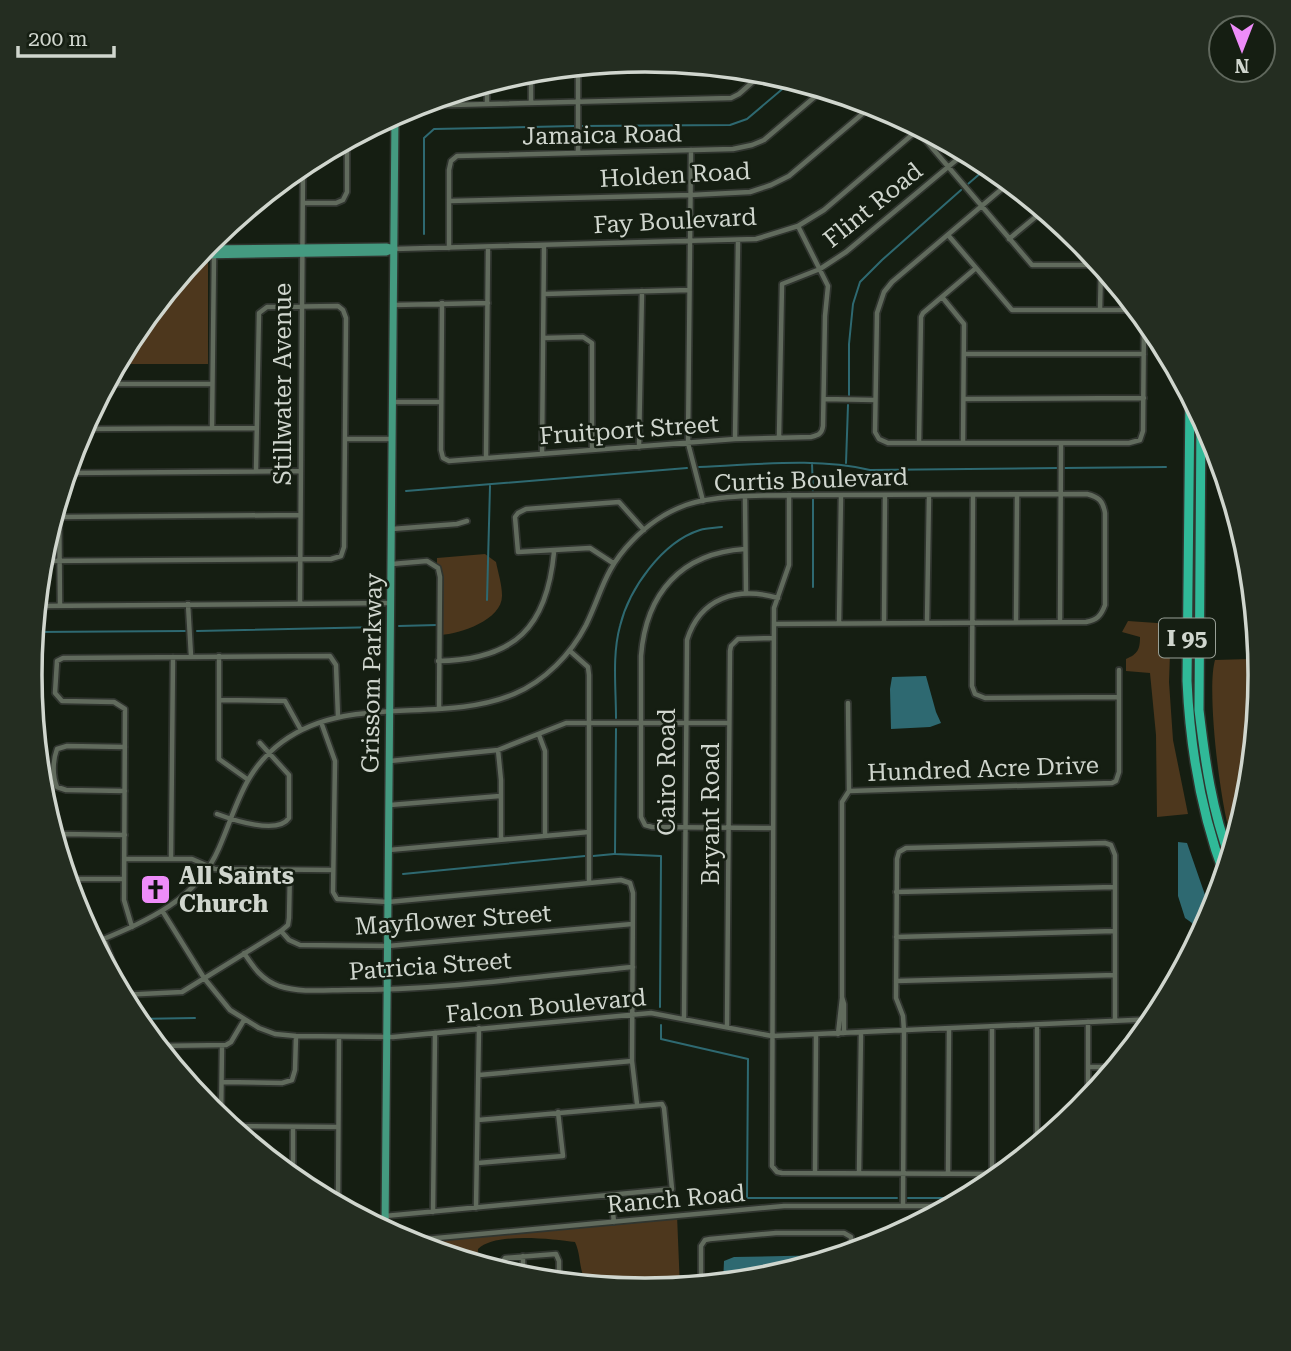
<svg xmlns="http://www.w3.org/2000/svg" width="1291" height="1351" font-family="'Roboto Serif',serif">
<style>
.green{fill:#4d371d}
.water{fill:#2e6971}
.lines{fill:none;stroke-linecap:round;stroke-linejoin:round}
.stream{stroke:#2e6971;stroke-width:2}
.minor-casing{stroke:#30352f;stroke-width:8}
.major-casing{stroke:#30352f;stroke-width:10}
.highway-casing{stroke:#30352f;stroke-width:12}
.minor{stroke:#616b5d;stroke-width:4.5}
.major{stroke:#449a80;stroke-width:7}
.highway{stroke:#30b998;stroke-width:9}
.labels{text-anchor:middle;stroke-width:5;stroke-linejoin:round;paint-order:stroke}
.shield{fill:#151e12;stroke:#989f96;stroke-width:2}
.shield-label{font-size:23px;font-weight:bold;fill:#d0d6ce}
.street-label{font-size:24px;fill:#d0d6ce;stroke:#151e12}
.poi-label{font-size:24px;font-weight:bold;fill:#d0d6ce;stroke:#151e12;text-anchor:start}
.rim{fill:none;stroke:#d0d6ce;stroke-width:3.5}
</style>
<rect width="100%" height="100%" fill="#151e12"/>
<path class="green" d="M 192,262 L 208,262 L 208,364 L 117,364 L 134,333 Z
M 485,554 L 496,562 C 498,572 502,585 502,595 C 503,620 460,634 441,635 L 439,567 L 437,564 L 437,558 Z
M 1128,621 L 1171,624 L 1169,682 L 1173,740 L 1188,814 L 1157,817 L 1156,735 L 1150,673 L 1126,671 L 1126,659 C 1138,654 1140,649 1140,637 L 1122,632 Z
M 1251,624 L 1256,624 L 1261,676 L 1249,796 L 1234,847 C 1221,815 1206,691 1215,660 L 1250,659 Z
M 677,1215 L 680,1288 L 645,1291 L 589,1286 C 578,1273 582,1257 575,1242 C 552,1239 495,1232 478,1249 L 477,1265 L 405,1242 L 548,1231 Z"/>
<path class="water" d="M 926,676 L 936,712 L 941,723 L 930,727 L 891,729 L 890,689 L 892,677 Z
M 1178,842 L 1187,843 L 1212,915 L 1198,942 L 1192,923 L 1185,918 L 1178,896 Z
M 830,1255 L 829,1260 L 765,1279 L 723,1284 L 724,1261 L 734,1257 Z"/>
<g class="lines">
<path class="stream" d="M 581,126 L 730,125 L 747,119 L 793,80
M 968,184 L 990,165
M 424,234 L 424,138 L 434,129 L 575,126
M 849,396 L 849,344 L 853,304 L 860,282 L 882,260 L 961,190
M 812,463 L 813,493
M 846,463 L 848,405
M 699,467 C 756,465 815,457 870,470 L 1058,468
M 1064,468 L 1166,467
M 406,491 L 687,468
M 813,498 L 813,587
M 487,600 L 490,486
M 399,626 L 437,625
M 197,631 L 381,627
M 34,632 L 185,631
M 616,718 C 616,688 612,655 620,626 C 629,589 662,542 700,530 C 707,528 715,528 722,527
M 616,729 L 615,854 L 661,856 L 660,1007
M 593,856 L 614,854
M 403,874 L 585,856
M 134,1019 L 195,1018
M 661,1025 L 661,1039 L 748,1059 L 747,1198 L 897,1198
M 908,1198 L 968,1198"/>
<defs>
<path id="minor" d="M 578,66 L 578,153
M 750,70 L 757,78
M 531,103 L 531,71
M 487,104 L 487,83
M 443,105 L 443,97
M 412,106 L 731,98 L 739,94 L 764,72
M 910,122 L 1032,265 L 1101,265
M 691,150 L 688,443 L 703,501
M 287,177 L 303,176
M 1010,182 L 892,282 L 884,292 L 877,313 L 875,432 L 879,439 L 888,443 L 1129,443 L 1140,440 L 1143,431 L 1144,317
M 449,201 L 691,195 L 750,192 L 771,185 L 789,176 L 874,104
M 303,203 L 336,203 L 343,200 L 347,192 L 347,140
M 948,235 L 1012,310 L 1138,310
M 1009,239 L 1044,210
M 449,248 L 449,170 L 451,161 L 457,156 L 733,149 L 752,145 L 764,140 L 824,89
M 394,249 L 756,239 L 798,226 L 824,210 L 920,128
M 544,294 L 689,290
M 942,297 L 964,324 L 963,443
M 442,303 L 441,450 L 443,458 L 449,461 L 735,439 L 811,437 C 818,435 822,434 823,426 L 825,316 L 828,286 L 798,226
M 394,305 L 488,303
M 1100,310 L 1101,265
M 543,338 L 583,337 L 592,343 L 592,450
M 964,354 L 1144,354
M 108,382 L 115,384 L 212,384
M 824,399 L 875,400
M 964,399 L 1144,398
M 393,402 L 441,402
M 212,428 L 214,254
M 82,429 L 256,428
M 779,437 L 782,284 L 820,269 L 846,252 L 966,152
M 345,439 L 392,439
M 735,439 L 738,241
M 919,443 L 921,317 L 923,313 L 976,268
M 639,447 L 642,291
M 542,454 L 544,246
M 486,458 L 488,248
M 67,473 L 300,471
M 789,495 L 789,565 L 774,608 L 772,1166 L 777,1172 L 782,1173 L 1005,1174
M 973,495 L 972,686 L 975,694 L 985,698 L 1119,697
M 59,497 L 60,605
M 745,498 L 746,593
M 59,517 L 300,515
M 392,529 L 457,524 L 467,521
M 745,549 C 681,553 646,593 641,656 L 641,817 L 645,825 L 652,827 L 773,828
M 41,561 L 331,559 L 341,556 L 344,547 L 346,318 L 343,310 L 338,306 L 267,307 L 259,313 L 256,471
M 613,563 L 590,548 L 518,552 L 515,517 L 518,513 L 526,509 L 619,502 L 644,530
M 392,564 L 427,561 L 438,568 L 440,577 L 439,709
M 300,603 L 303,164
M 188,604 L 191,656
M 37,606 L 391,603
M 1016,622 L 1017,495
M 1060,622 L 1061,443
M 839,623 L 841,495
M 884,623 L 885,495
M 927,623 L 929,495
M 570,651 L 588,667 L 589,675 L 589,883
M 219,656 L 219,759 L 247,779
M 438,661 C 515,660 547,627 554,552
M 219,700 L 285,701 L 301,730
M 848,703 L 849,791
M 321,722 L 335,761 L 333,892 L 337,899 L 388,902 L 621,880 L 630,883 L 633,893 L 632,1061 L 637,1104
M 539,735 L 545,751 L 545,835
M 498,750 L 501,780 L 501,839
M 390,761 L 498,750 L 566,723 L 729,723
M 125,791 L 66,790 L 57,787 C 52,775 53,760 57,749 L 67,746 L 125,747
M 849,791 L 1112,783 L 1116,781 L 1119,772 L 1119,670
M 390,805 L 500,796
M 217,814 C 233,820 278,835 289,818 L 289,775 L 260,743
M 55,841 L 64,834 L 125,835
M 389,850 L 589,832
M 125,859 L 192,859 L 215,869 L 333,870
M 171,859 L 173,657
M 67,879 L 124,879
M 896,892 L 1115,887
M 163,912 L 204,978 L 230,1010 L 259,1028 L 275,1034 L 296,1036 L 393,1037 L 651,1013 L 772,1036 L 1156,1019
M 132,927 L 124,900 L 125,709 L 114,702 L 62,701 L 55,693 L 57,661 L 63,658 L 330,656 L 336,665 L 338,717
M 281,931 L 289,940 L 300,945 L 388,946 L 632,924
M 896,937 L 1114,931
M 104,939 L 116,971 L 116,984
M 94,943 C 144,922 196,902 219,848 C 237,807 243,771 282,742 C 349,692 440,725 514,694 C 545,681 571,654 586,625 C 602,592 604,570 632,541 C 646,526 666,512 686,505 C 718,493 782,496 817,495 C 907,494 997,494 1087,494 C 1099,497 1103,501 1105,513 L 1105,605 C 1101,616 1097,620 1086,622 L 774,624
M 244,953 C 254,968 262,980 279,986 C 301,993 326,990 348,990 C 443,990 539,976 633,967
M 896,981 L 1115,975
M 121,995 L 182,992 L 281,931 L 288,925 L 289,918 L 290,870
M 684,1018 L 687,640 C 700,598 737,586 778,598
M 1037,1025 L 1037,1147
M 727,1027 L 730,651 L 731,646 L 738,639 L 773,638
M 844,1033 L 844,1004 L 842,997 L 842,802 L 849,791
M 838,1034 L 842,998
M 157,1046 L 226,1045 L 231,1042 L 244,1020
M 1089,1067 L 1117,1067
M 479,1075 L 632,1061
M 222,1082 L 282,1083 L 292,1080 L 295,1070 L 296,1036
M 1088,1102 L 1088,1022
M 221,1120 L 222,1046
M 228,1126 L 338,1127
M 478,1163 L 563,1156 L 558,1112
M 815,1173 L 816,1035
M 859,1173 L 861,1033
M 948,1173 L 949,1029
M 992,1174 L 992,1027
M 293,1179 L 293,1127
M 611,1196 L 614,1222
M 903,1205 L 904,1031 L 903,1016 L 896,998 L 897,859 L 899,852 L 906,848 L 1105,843 L 1111,845 L 1115,855 L 1115,1021
M 338,1206 L 339,1037
M 476,1208 L 479,1028
M 433,1212 L 435,1033
M 385,1216 L 672,1189 L 664,1108 L 662,1104 L 478,1120
M 404,1241 L 784,1206 L 953,1206
M 502,1262 L 505,1258 L 556,1254 L 559,1261 L 559,1283
M 523,1279 L 523,1256
M 701,1286 L 701,1246 L 705,1240 L 710,1239 L 776,1233 L 844,1233 L 851,1237 L 851,1254"/>
<path id="major" d="M 203,249 L 387,247 L 394,249
M 198,255 L 386,252 L 394,249
M 385,1231 L 395,115"/>
<path id="highway" d="M 1190,394 L 1187,681 C 1190,749 1201,813 1225,877
M 1201,415 L 1199,710 C 1205,761 1212,811 1230,858"/>
</defs>
<use href="#minor" class="minor-casing"/>
<use href="#major" class="major-casing"/>
<use href="#highway" class="highway-casing"/>
<use href="#minor" class="minor"/>
<use href="#major" class="major"/>
<use href="#highway" class="highway"/>
</g>
<defs>
<symbol id="church-square" viewBox="-11 -11 22 22"><rect x="-9" y="-9" width="18" height="18" rx="4" fill="#ee8cf9" stroke="#151e12"/><path d="M-1.2-6h2.4v3.5h3.3v2.4h-3.3V6h-2.4V-.1h-3.3v-2.4h3.3Z" fill="#111"/></symbol>
</defs>
<g fill-rule="evenodd">
<use href="#church-square" x="138" y="872" width="35" height="35"/>
</g>
<g class="labels">
<rect class="shield" x="1159" y="618.5" width="56" height="39" rx="5"/>
<g class="shield-label">
<text x="1187" y="646">I 95</text>
</g>
<g class="street-label">
<text transform="translate(602 135) rotate(-1)" y="8">Jamaica Road</text>
<text transform="translate(675 175) rotate(-3)" y="8">Holden Road</text>
<text transform="translate(873 205) rotate(-39)" y="8">Flint Road</text>
<text transform="translate(675 221) rotate(-3)" y="8">Fay Boulevard</text>
<text transform="translate(283 384) rotate(-90)" y="8">Stillwater Avenue</text>
<text transform="translate(629 430) rotate(-4)" y="8">Fruitport Street</text>
<text transform="translate(811 480) rotate(-2)" y="8">Curtis Boulevard</text>
<text transform="translate(372 673) rotate(-89)" y="8">Grissom Parkway</text>
<text transform="translate(983 769) rotate(-2)" y="8">Hundred Acre Drive</text>
<text transform="translate(667 772) rotate(-90)" y="8">Cairo Road</text>
<text transform="translate(711 814) rotate(-90)" y="8">Bryant Road</text>
<text transform="translate(453 920) rotate(-4)" y="8">Mayflower Street</text>
<text transform="translate(430 966) rotate(-4)" y="8">Patricia Street</text>
<text transform="translate(546 1006) rotate(-5)" y="8">Falcon Boulevard</text>
<text transform="translate(676 1199) rotate(-5)" y="8">Ranch Road</text>
</g>
<g class="poi-label">
<text x="179" y="884">All Saints<tspan x="179" dy="28">Church</tspan></text>
</g>
</g>
<path d="M0 0H1291V1351H0ZM42 675a603 603 0 1 1 1206 0a603 603 0 1 1-1206 0Z" fill="#242d21" fill-rule="evenodd"/>
<path class="rim" d="M42 675a603 603 0 1 1 1206 0a603 603 0 1 1-1206 0Z"/>
<g transform="translate(1242 49) rotate(180)"><circle r="33" fill="#151e12" stroke="#60685d" stroke-width="2"/>
<path d="M0-5L12 26L0 18L-12 26Z" fill="#ee8cf9"/>
<text y="-10" font-size="19" font-weight="bold" text-anchor="middle" fill="#d0d6ce">N</text>
</g>
<path d="M18 46v10h96v-10" fill="none" stroke="#d0d6ce" stroke-width="3.5"/>
<text x="28" y="46" font-size="21" fill="#d0d6ce" stroke="#151e12" stroke-width="5" paint-order="stroke">200 m</text>
</svg>
